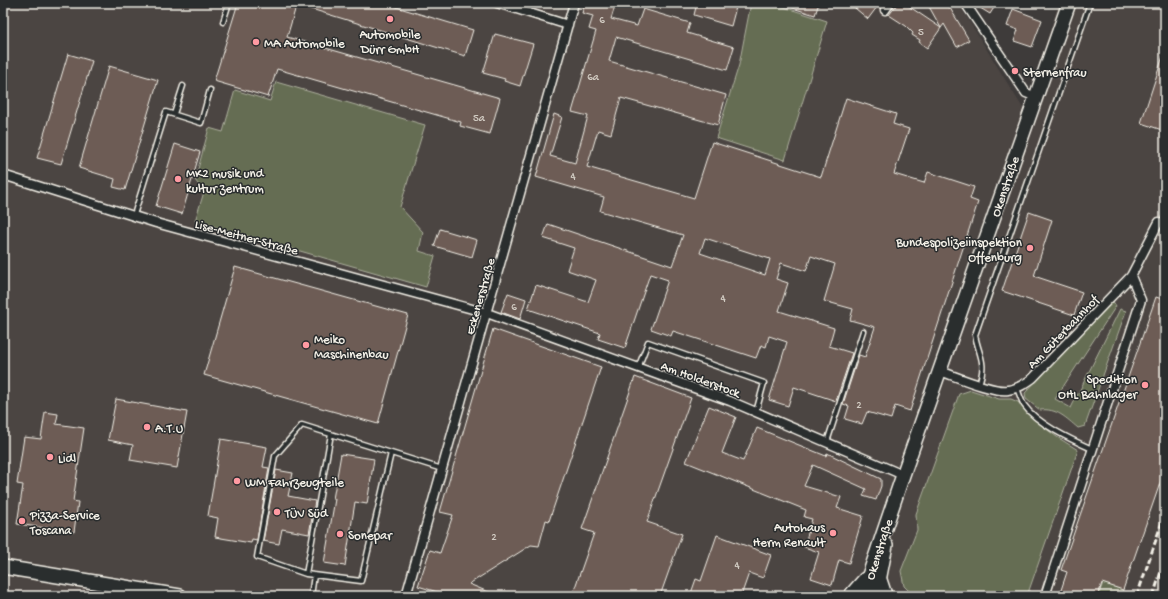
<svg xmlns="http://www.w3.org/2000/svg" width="1168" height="599" font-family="'Gochi Hand',sans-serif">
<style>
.built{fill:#4c4542}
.green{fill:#656d52;stroke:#acaf9d}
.building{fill:#6d5c55;stroke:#f4f1e8;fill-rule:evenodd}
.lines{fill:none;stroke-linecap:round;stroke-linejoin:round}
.lane-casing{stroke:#f4f1e8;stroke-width:7}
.street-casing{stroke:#f4f1e8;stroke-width:11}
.primary-casing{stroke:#f4f1e8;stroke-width:16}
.lane{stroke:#2a2d2e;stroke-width:4}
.street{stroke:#2a2d2e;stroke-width:8}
.primary{stroke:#2a2d2e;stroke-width:13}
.rail{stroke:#f4f1e8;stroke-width:3;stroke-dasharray:6 3;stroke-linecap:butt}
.poi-dot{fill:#ff9aa2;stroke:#2a2d2e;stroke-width:1.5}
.labels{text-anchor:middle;stroke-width:3;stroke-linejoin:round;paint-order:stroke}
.number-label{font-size:11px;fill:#d2ccc3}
.poi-label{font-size:13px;fill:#f4f1e8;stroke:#2a2d2e;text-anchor:start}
.street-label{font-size:13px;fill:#f4f1e8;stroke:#2a2d2e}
</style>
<rect width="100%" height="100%" fill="#3e3b3a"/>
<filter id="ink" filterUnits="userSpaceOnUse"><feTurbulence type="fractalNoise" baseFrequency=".025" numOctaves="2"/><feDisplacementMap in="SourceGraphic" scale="8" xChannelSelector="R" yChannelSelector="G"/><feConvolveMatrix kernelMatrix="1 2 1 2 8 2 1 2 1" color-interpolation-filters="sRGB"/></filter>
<g filter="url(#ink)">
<path class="built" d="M 3,3 L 958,3 L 1024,110 L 1059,3 L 1165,3 L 1165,596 L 5,596 L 7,587 L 3,586 Z"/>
<path class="green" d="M 751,3 L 771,3 L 827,21 L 785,160 L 716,138 L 739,65 Z
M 276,82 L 425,125 L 400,207 L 423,232 L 419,251 L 435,256 L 426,287 L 195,221 L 204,192 L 195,180 L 209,128 L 223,132 L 235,90 L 270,101 Z
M 1112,300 L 1116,306 L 1055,399 L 1071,408 L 1120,309 L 1126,311 L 1085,426 L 1078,428 C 1066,418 1057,408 1040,410 L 1026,399 L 1025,393 Z
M 971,390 L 999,399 L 1011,399 L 1018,402 L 1033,419 L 1057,437 L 1078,450 L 1027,596 L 914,596 L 904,586 L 901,571 L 917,530 L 916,514 L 959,394 Z
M 1103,583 L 1123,590 L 1121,596 L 1098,596 Z"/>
<path class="building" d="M 238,3 L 297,3 L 287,37 L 500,98 L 490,134 L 460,126 L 461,122 L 277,69 L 268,97 L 214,81 Z
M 298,3 L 383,3 L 473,30 L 465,56 L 298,5 Z
M 585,3 L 616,3 L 611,19 L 637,26 L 643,9 L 690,23 L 687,33 L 734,47 L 727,70 L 616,37 L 609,61 L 726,95 L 718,125 L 621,98 L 611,134 L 598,130 L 587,167 L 694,198 L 712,142 L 821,177 L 846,98 L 896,114 L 893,124 L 909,129 L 894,174 L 924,183 L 928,172 L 974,187 L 970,199 L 978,202 L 910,411 L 895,406 L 891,419 L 867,412 L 862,424 L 845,419 L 849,406 L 843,404 L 859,355 L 865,357 L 875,327 L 850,320 L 853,309 L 824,301 L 835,264 L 811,256 L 806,271 L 781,263 L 776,279 L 788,283 L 779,311 L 834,328 L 829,346 L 852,353 L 836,401 L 794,387 L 788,406 L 769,400 L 787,342 L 769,336 L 766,347 L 761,345 L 756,358 L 673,331 L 671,336 L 651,329 L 668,280 L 650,274 L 625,348 L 598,339 L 600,333 L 528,309 L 536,285 L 588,302 L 596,280 L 567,270 L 574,248 L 543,238 L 548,224 L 672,266 L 683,235 L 600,211 L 604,197 L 536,177 L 554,114 L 562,117 L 550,156 L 575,163 L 588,116 L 572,112 L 596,31 L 589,29 L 593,16 L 582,13 ZM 705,238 L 770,259 L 765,275 L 700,253 Z
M 697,3 L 721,3 L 736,7 L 731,26 L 694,15 Z
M 784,3 L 819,3 L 815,15 L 783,5 Z
M 849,3 L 872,3 L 877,7 L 868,19 Z
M 898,3 L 904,3 L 941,28 L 927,48 L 919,42 L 920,40 L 912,35 L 913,33 L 906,26 L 889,15 Z
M 927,3 L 947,3 L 969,40 L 957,47 L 944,24 L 941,28 Z
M 972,3 L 997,3 L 990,14 Z
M 1013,9 L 1042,20 L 1032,47 L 1014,41 L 1018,30 L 1007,26 Z
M 495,34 L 533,44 L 520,86 L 504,81 L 505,79 L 483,73 Z
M 68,54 L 92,61 L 61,164 L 37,158 Z
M 1163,56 L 1165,56 L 1165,131 L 1141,123 Z
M 109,66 L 158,80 L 125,190 L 113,187 L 115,179 L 79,168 Z
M 175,144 L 200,152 L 182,214 L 156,206 Z
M 1029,212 L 1052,220 L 1034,276 L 1082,292 L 1074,315 L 1002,291 Z
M 440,229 L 477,240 L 472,257 L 434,246 Z
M 235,267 L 408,315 L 378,424 L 204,375 Z
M 508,293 L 526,299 L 520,319 L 501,312 Z
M 1156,297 L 1165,300 L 1165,469 L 1123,590 L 1102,583 L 1098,596 L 1059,596 L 1067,572 L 1061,570 Z
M 493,329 L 601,367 L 549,521 L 546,520 L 539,546 L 531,545 L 469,584 L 498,596 L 450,596 L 418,586 L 430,550 L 440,553 L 453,515 L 440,512 Z
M 635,377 L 691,398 L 647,522 L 682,534 L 660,596 L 572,596 L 594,533 L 582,529 Z
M 116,399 L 187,412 L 177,468 L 130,460 L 133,445 L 108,440 Z
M 709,406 L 736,417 L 722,453 L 743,461 L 757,428 L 826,456 L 827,453 L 881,479 L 881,486 L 876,500 L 863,496 L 866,489 L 813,465 L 804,486 L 841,497 L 837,508 L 863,516 L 849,563 L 839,560 L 832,585 L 811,578 L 819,552 L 804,547 L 812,519 L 804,517 L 806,510 L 686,462 Z
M 45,412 L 58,414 L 56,424 L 84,428 L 73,501 L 78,502 L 74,532 L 17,524 L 23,485 L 17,484 L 24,437 L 41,439 Z
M 221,439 L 267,447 L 263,467 L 269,468 L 257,540 L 252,539 L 251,543 L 215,537 L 218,518 L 208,516 Z
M 341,454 L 374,459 L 367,504 L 355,502 L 345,566 L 324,563 L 335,499 L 333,499 Z
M 276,470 L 293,473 L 288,496 L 315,501 L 309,534 L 282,529 L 279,544 L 263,541 Z
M 717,535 L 771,555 L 763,578 L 749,573 L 741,596 L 690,596 L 696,579 L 701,581 Z"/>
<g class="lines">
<defs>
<path id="lane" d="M 223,22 L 229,3
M 174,114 L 183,86
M 134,215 L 166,112 L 201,123 L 210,90
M 638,368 L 648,342 L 764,383 L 756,412
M 979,384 C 987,362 979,356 975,335 L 1090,3
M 1017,388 C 1019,393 1021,400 1024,405 C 1037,424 1072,440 1092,449
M 827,442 L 863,331
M 391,453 L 361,581 L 306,574 L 257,557 L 275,456 L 302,425 L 442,469
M 306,574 L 331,434
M 311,596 L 314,575"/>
<path id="street" d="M 497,3 L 568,25
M 965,3 L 1026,93 L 1036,97
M 885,10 L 890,3
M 3,175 L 156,223 L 487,313 L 730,401 L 903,475
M 940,371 C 955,376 994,393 1008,390 C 1018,389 1026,383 1033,378 L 1131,276 L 1159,222 L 1165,224
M 882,578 L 888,596
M 406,596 L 574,3
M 1045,596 L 1141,300 L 1131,276"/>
<path id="primary" d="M 3,567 L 180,596
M 850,596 L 865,579
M 862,596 L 903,475 L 1069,3
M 876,596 L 886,545"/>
</defs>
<use href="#lane" class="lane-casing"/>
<use href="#street" class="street-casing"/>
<use href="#primary" class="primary-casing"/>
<use href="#lane" class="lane"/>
<use href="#street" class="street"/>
<use href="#primary" class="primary"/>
<path class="rail" d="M 1137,596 L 1165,513
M 1153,596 L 1165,560"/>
</g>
</g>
<g class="poi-dot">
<circle cx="390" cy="19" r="4"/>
<circle cx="256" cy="42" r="4"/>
<circle cx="1015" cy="71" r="4"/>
<circle cx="178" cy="179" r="4"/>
<circle cx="1030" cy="248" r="4"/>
<circle cx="306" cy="345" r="4"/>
<circle cx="1145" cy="385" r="4"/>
<circle cx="147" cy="427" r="4"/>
<circle cx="50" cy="457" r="4"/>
<circle cx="237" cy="481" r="4"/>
<circle cx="277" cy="512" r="4"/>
<circle cx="22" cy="521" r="4"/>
<circle cx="833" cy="533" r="4"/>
<circle cx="340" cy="534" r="4"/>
</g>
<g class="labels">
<g class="number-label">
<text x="602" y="23">6</text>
<text x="921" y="35">5</text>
<text x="593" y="80">6a</text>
<text x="479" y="121">5a</text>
<text x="573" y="179">4</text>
<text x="723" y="301">4</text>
<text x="514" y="310">6</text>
<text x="859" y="408">2</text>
<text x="494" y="540">2</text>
<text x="737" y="568">4</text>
</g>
<g class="poi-label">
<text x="390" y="38" text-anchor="middle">Automobile<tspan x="390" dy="15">Dürr GmbH</tspan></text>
<text x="264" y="47">MA Automobile</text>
<text x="1023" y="76">Sternenfrau</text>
<text x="186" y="177">MK2 musik und<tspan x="186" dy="15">kultur zentrum</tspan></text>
<text x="1022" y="246" text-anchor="end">Bundespolizeiinspektion<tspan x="1022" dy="15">Offenburg</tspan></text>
<text x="314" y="343">Meiko<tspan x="314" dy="15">Maschinenbau</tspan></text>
<text x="1137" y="383" text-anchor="end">Spedition<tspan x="1137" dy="15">OHL Bahnlager</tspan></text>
<text x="155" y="432">A.T.U</text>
<text x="58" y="462">Lidl</text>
<text x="245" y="486">WM Fahrzeugteile</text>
<text x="285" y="517">TÜV Süd</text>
<text x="30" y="519">Pizza-Service<tspan x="30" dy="15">Toscana</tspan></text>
<text x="825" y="531" text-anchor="end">Autohaus<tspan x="825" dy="15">Herm Renault</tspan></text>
<text x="348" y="539">Sonepar</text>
</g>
<g class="street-label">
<text transform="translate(1004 186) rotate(-71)" y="5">Okenstraße</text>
<text transform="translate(247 236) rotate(15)" y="5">Lise-Meitner-Straße</text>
<text transform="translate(479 296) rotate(-74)" y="5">Eckenerstraße</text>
<text transform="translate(1062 331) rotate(-46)" y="5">Am Güterbahnhof</text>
<text transform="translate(701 378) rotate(20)" y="5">Am Holderstock</text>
<text transform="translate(878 549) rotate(-72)" y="5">Okenstraße</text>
</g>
</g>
<rect width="1168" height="599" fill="none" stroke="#2a2d2e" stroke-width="16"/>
<rect x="8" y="8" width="1152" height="583" fill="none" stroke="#f4f1e8" stroke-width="1.5" filter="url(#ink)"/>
</svg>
